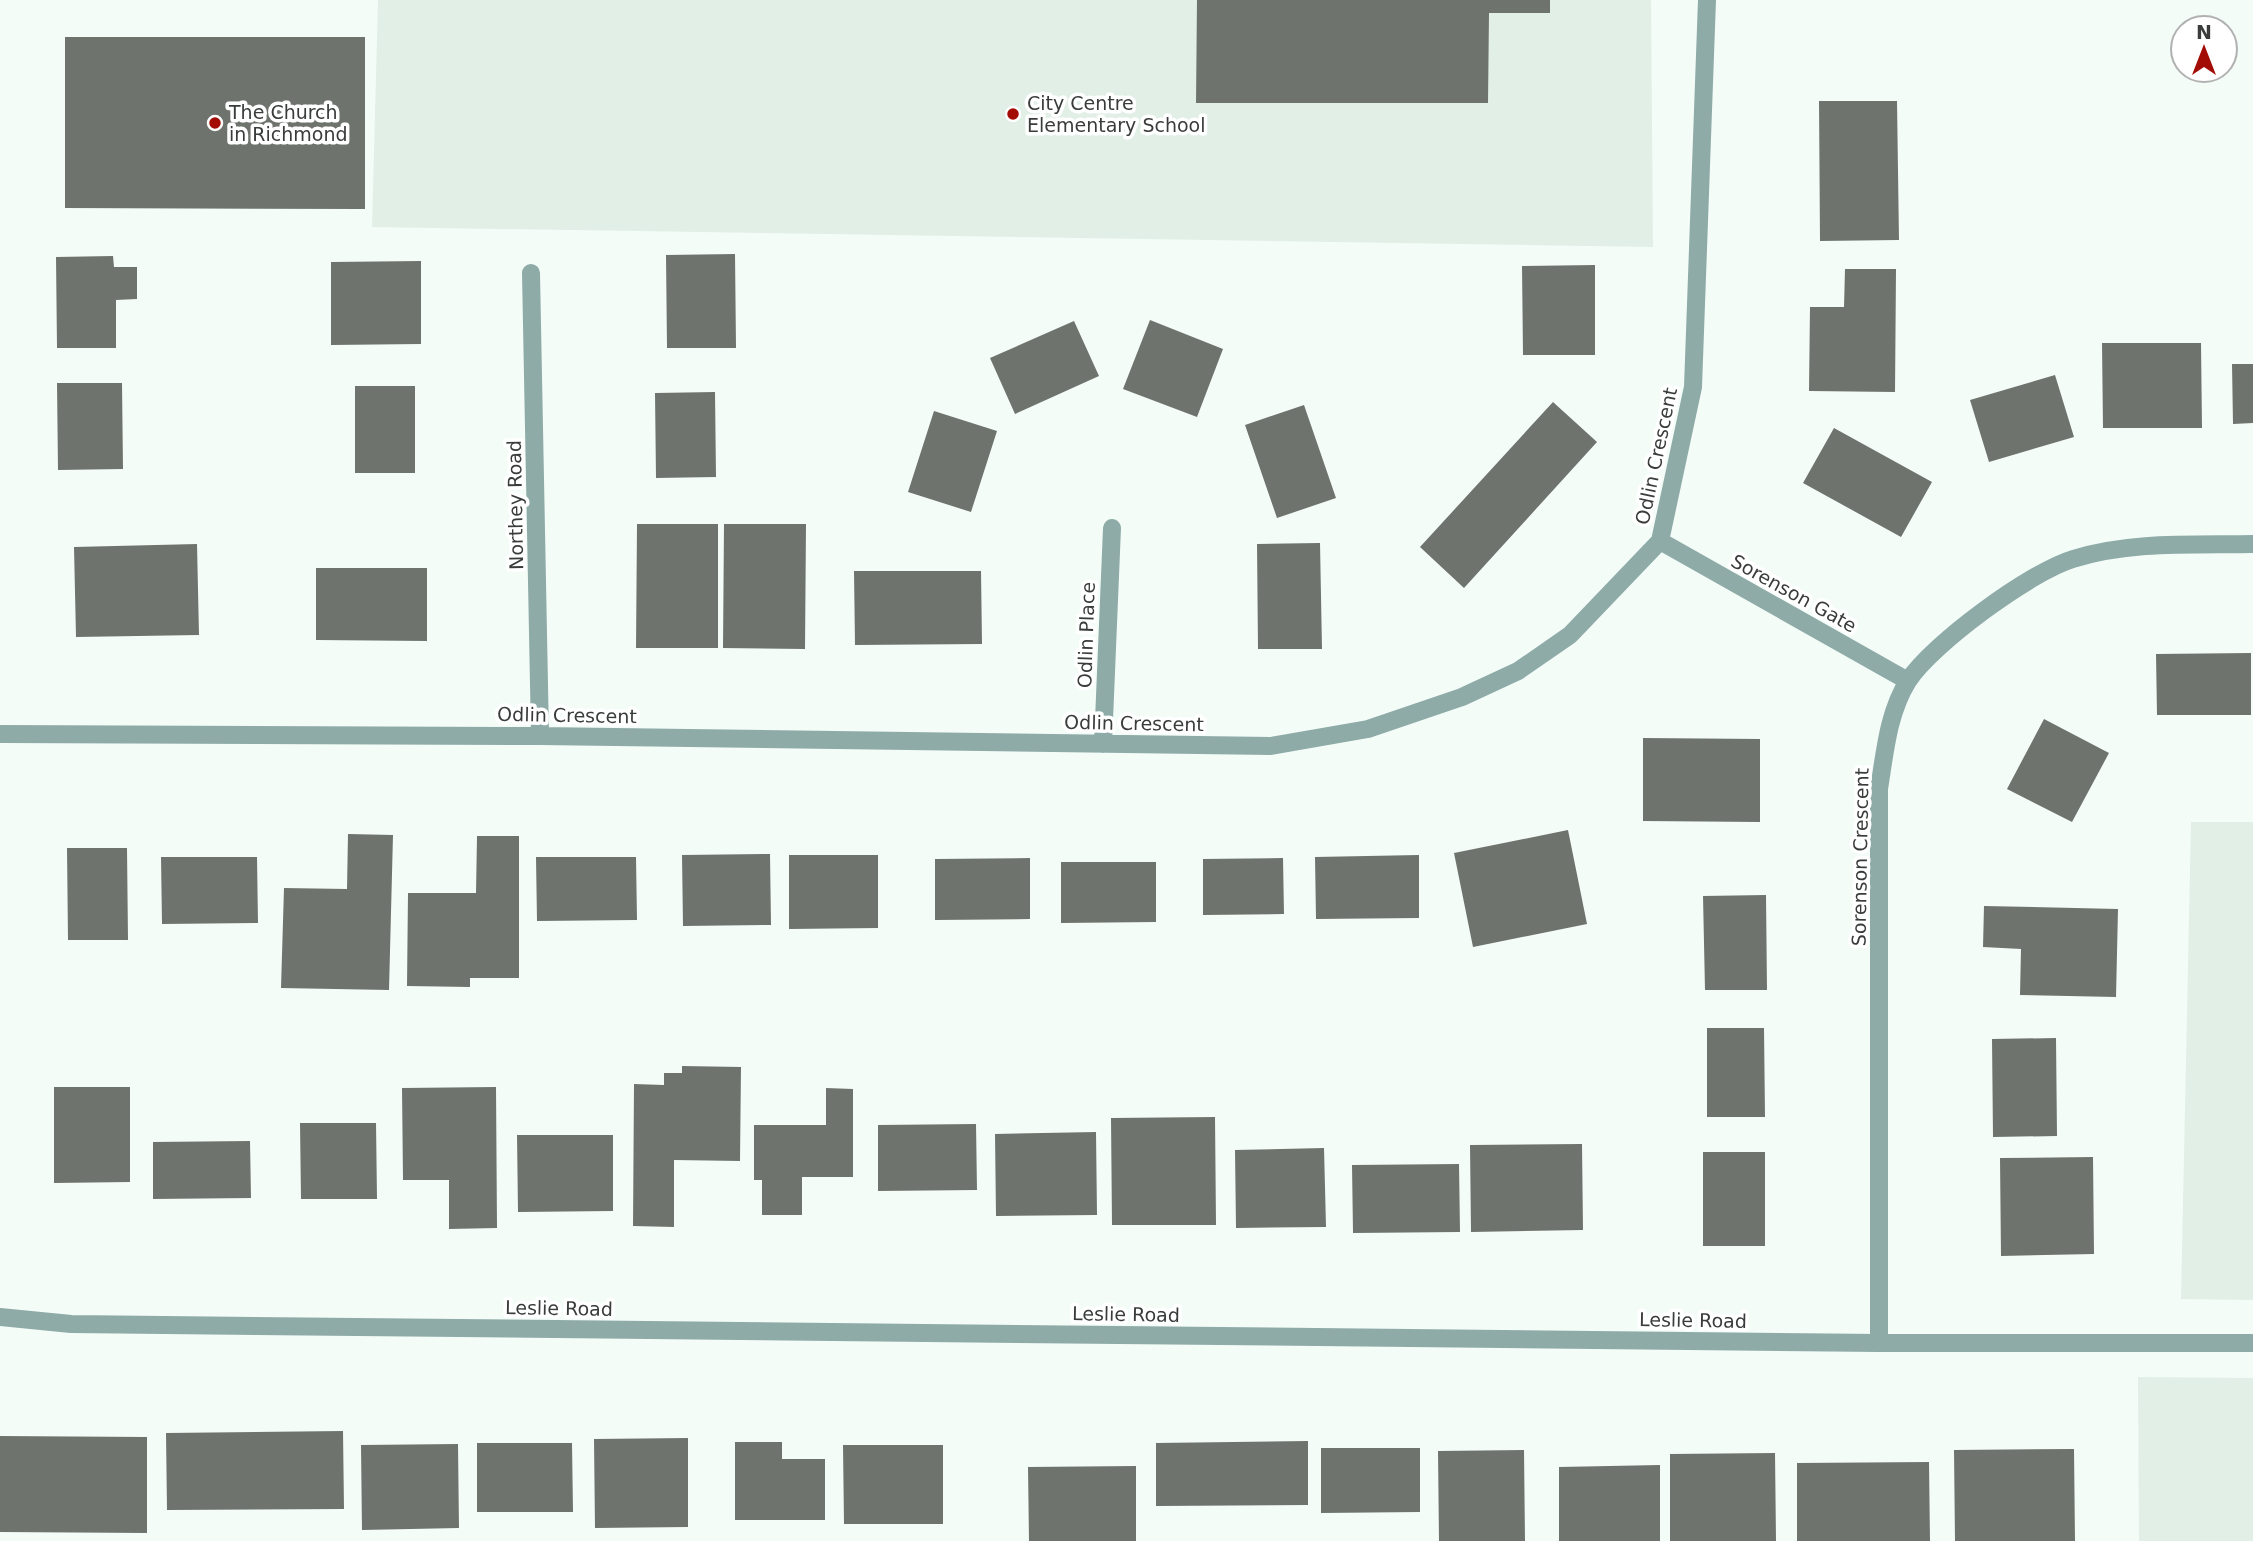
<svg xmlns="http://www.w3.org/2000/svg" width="2253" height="1541" font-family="'DejaVu Sans',sans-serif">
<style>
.built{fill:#e1efe7}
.building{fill:#6f736d}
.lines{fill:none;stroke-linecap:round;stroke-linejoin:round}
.minor{stroke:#8eaba8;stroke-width:18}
.poi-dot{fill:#a30c04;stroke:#fff;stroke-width:2.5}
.labels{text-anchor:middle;stroke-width:7;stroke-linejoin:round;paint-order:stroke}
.poi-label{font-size:19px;fill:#393c3a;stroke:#fff;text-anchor:start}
.street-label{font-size:19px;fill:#393c3a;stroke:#fff}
</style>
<rect width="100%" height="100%" fill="#f4fcf8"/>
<path class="built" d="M 378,0 L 1651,0 L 1653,247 L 372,227 Z
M 2191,822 L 2253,822 L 2253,1300 L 2181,1299 Z
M 2138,1377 L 2253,1378 L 2253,1541 L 2139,1541 Z"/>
<path class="building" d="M 1197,0 L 1550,0 L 1550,13 L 1489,13 L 1488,103 L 1196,103 Z
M 65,37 L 365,37 L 365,209 L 65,208 Z
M 1819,101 L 1897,101 L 1899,240 L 1820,241 Z
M 735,254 L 736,348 L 667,348 L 666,255 Z
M 113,256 L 114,267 L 137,267 L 137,299 L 116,300 L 116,348 L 57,348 L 56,257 Z
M 421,261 L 421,344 L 331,345 L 331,262 Z
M 1595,265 L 1595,355 L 1523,355 L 1522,266 Z
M 1845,269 L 1896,269 L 1895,392 L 1809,391 L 1810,307 L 1844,307 Z
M 1150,320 L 1223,349 L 1197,417 L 1123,389 Z
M 1074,321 L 1099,376 L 1015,414 L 990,358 Z
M 2102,343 L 2201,343 L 2202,428 L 2103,428 Z
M 2232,364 L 2253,364 L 2253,423 L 2233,424 Z
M 2055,375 L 2074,437 L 1989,462 L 1970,400 Z
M 57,383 L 122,383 L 123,469 L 58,470 Z
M 355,386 L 415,386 L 415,473 L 355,473 Z
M 715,392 L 716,477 L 656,478 L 655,393 Z
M 1553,402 L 1597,442 L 1464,588 L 1420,547 Z
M 1304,405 L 1336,498 L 1277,518 L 1245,425 Z
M 934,411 L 997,431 L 971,512 L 908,492 Z
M 1834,428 L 1932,482 L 1901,537 L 1803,483 Z
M 637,524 L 718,524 L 718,648 L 636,648 Z
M 724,524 L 806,524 L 805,649 L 723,648 Z
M 1320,543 L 1322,649 L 1258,649 L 1257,544 Z
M 197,544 L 199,635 L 76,637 L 74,547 Z
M 316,568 L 427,568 L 427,641 L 316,640 Z
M 854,571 L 981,571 L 982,644 L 855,645 Z
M 2251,653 L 2251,715 L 2157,715 L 2156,654 Z
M 2044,719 L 2109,753 L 2072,822 L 2007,789 Z
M 1643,738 L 1760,739 L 1760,822 L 1643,821 Z
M 1568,830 L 1587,924 L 1473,947 L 1454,853 Z
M 348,834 L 393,835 L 389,990 L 281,988 L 284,888 L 347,889 Z
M 477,836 L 519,836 L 519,978 L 470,978 L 470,987 L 407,986 L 408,893 L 476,893 Z
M 67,848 L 127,848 L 128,940 L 68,940 Z
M 770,854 L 771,925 L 683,926 L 682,855 Z
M 789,855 L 878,855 L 878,928 L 789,929 Z
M 1419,855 L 1419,918 L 1316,919 L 1315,857 Z
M 161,857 L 257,857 L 258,923 L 162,924 Z
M 536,857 L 636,857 L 637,920 L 537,921 Z
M 1030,858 L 1030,919 L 935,920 L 935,859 Z
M 1283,858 L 1284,914 L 1203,915 L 1203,859 Z
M 1061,862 L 1156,862 L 1156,922 L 1061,923 Z
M 1766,895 L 1767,990 L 1705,990 L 1703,896 Z
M 1984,906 L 2118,909 L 2116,997 L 2020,995 L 2021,949 L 1983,947 Z
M 1707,1028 L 1764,1028 L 1765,1117 L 1707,1117 Z
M 2056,1038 L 2057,1136 L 1993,1137 L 1992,1039 Z
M 682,1066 L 741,1067 L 740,1161 L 674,1160 L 674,1227 L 633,1226 L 634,1084 L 664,1085 L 664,1073 L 682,1073 Z
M 54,1087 L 130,1087 L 130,1182 L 54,1183 Z
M 496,1087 L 497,1228 L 449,1229 L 449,1180 L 403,1180 L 402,1088 Z
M 826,1088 L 853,1089 L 853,1177 L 802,1177 L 802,1215 L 762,1215 L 762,1180 L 754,1180 L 754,1125 L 826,1125 Z
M 1215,1117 L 1216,1225 L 1112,1225 L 1111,1118 Z
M 300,1123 L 376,1123 L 377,1199 L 301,1199 Z
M 976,1124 L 977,1190 L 878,1191 L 878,1125 Z
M 1096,1132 L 1097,1215 L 996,1216 L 995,1134 Z
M 517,1135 L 613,1135 L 613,1211 L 518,1212 Z
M 250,1141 L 251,1198 L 153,1199 L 153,1142 Z
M 1582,1144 L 1583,1230 L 1471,1232 L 1470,1145 Z
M 1324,1148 L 1326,1227 L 1236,1228 L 1235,1150 Z
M 1703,1152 L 1765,1152 L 1765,1246 L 1703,1246 Z
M 2093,1157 L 2094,1254 L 2001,1256 L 2000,1158 Z
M 1459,1164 L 1460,1232 L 1353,1233 L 1352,1165 Z
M 343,1431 L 344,1509 L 167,1510 L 166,1433 Z
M 0,1436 L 147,1437 L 147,1533 L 0,1532 Z
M 688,1438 L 688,1527 L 595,1528 L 594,1439 Z
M 1308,1441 L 1308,1505 L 1156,1506 L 1156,1443 Z
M 735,1442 L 782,1442 L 782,1459 L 825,1459 L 825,1520 L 735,1520 Z
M 477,1443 L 572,1443 L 573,1512 L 477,1512 Z
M 458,1444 L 459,1528 L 362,1530 L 361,1445 Z
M 843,1445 L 943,1445 L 943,1524 L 844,1524 Z
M 1321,1448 L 1420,1448 L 1420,1512 L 1321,1513 Z
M 2074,1449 L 2075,1541 L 1955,1541 L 1954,1450 Z
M 1524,1450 L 1525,1541 L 1439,1541 L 1438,1451 Z
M 1775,1453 L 1776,1541 L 1670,1541 L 1670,1454 Z
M 1929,1462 L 1930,1541 L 1797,1541 L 1797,1463 Z
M 1660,1465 L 1660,1541 L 1559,1541 L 1559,1467 Z
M 1136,1466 L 1136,1541 L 1029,1541 L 1028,1467 Z"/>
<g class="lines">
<path class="minor" d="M 531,273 L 540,736
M 1660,541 L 1908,681
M 0,734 L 540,736 L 1271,746 L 1368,729 L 1462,697 L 1518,671 L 1570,635 L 1660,541 L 1693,387 L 1707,0
M 1103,744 L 1112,528
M 0,1317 L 71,1324 L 1879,1343 L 2253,1343
M 1879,1343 L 1879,789 C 1885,752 1888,713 1908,681 C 1932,644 2030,572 2073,559 C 2130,541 2194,545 2253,544"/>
</g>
<g class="poi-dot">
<circle cx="1013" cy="114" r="7"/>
<circle cx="215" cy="123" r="7"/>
</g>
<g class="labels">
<g class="poi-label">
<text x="1027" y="110">City Centre<tspan x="1027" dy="22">Elementary School</tspan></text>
<text x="229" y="119">The Church<tspan x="229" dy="22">in Richmond</tspan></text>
</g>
<g class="street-label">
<text transform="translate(1656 456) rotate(-78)" y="7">Odlin Crescent</text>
<text transform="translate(515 505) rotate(-91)" y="7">Northey Road</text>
<text transform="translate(1794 593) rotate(29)" y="7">Sorenson Gate</text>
<text transform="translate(1086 635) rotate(-88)" y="7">Odlin Place</text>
<text transform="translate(567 715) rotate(1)" y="7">Odlin Crescent</text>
<text transform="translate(1134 723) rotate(1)" y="7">Odlin Crescent</text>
<text transform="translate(1860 857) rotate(-89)" y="7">Sorenson Crescent</text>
<text transform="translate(559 1308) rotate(1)" y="7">Leslie Road</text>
<text transform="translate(1126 1314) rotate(1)" y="7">Leslie Road</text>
<text transform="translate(1693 1320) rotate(1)" y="7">Leslie Road</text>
</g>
</g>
<g transform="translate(2204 49)"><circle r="33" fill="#ffffff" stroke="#b0b1b0" stroke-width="2"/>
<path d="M0-5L12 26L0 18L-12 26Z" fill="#a30c04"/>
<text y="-10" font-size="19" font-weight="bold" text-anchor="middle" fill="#393c3a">N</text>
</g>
</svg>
